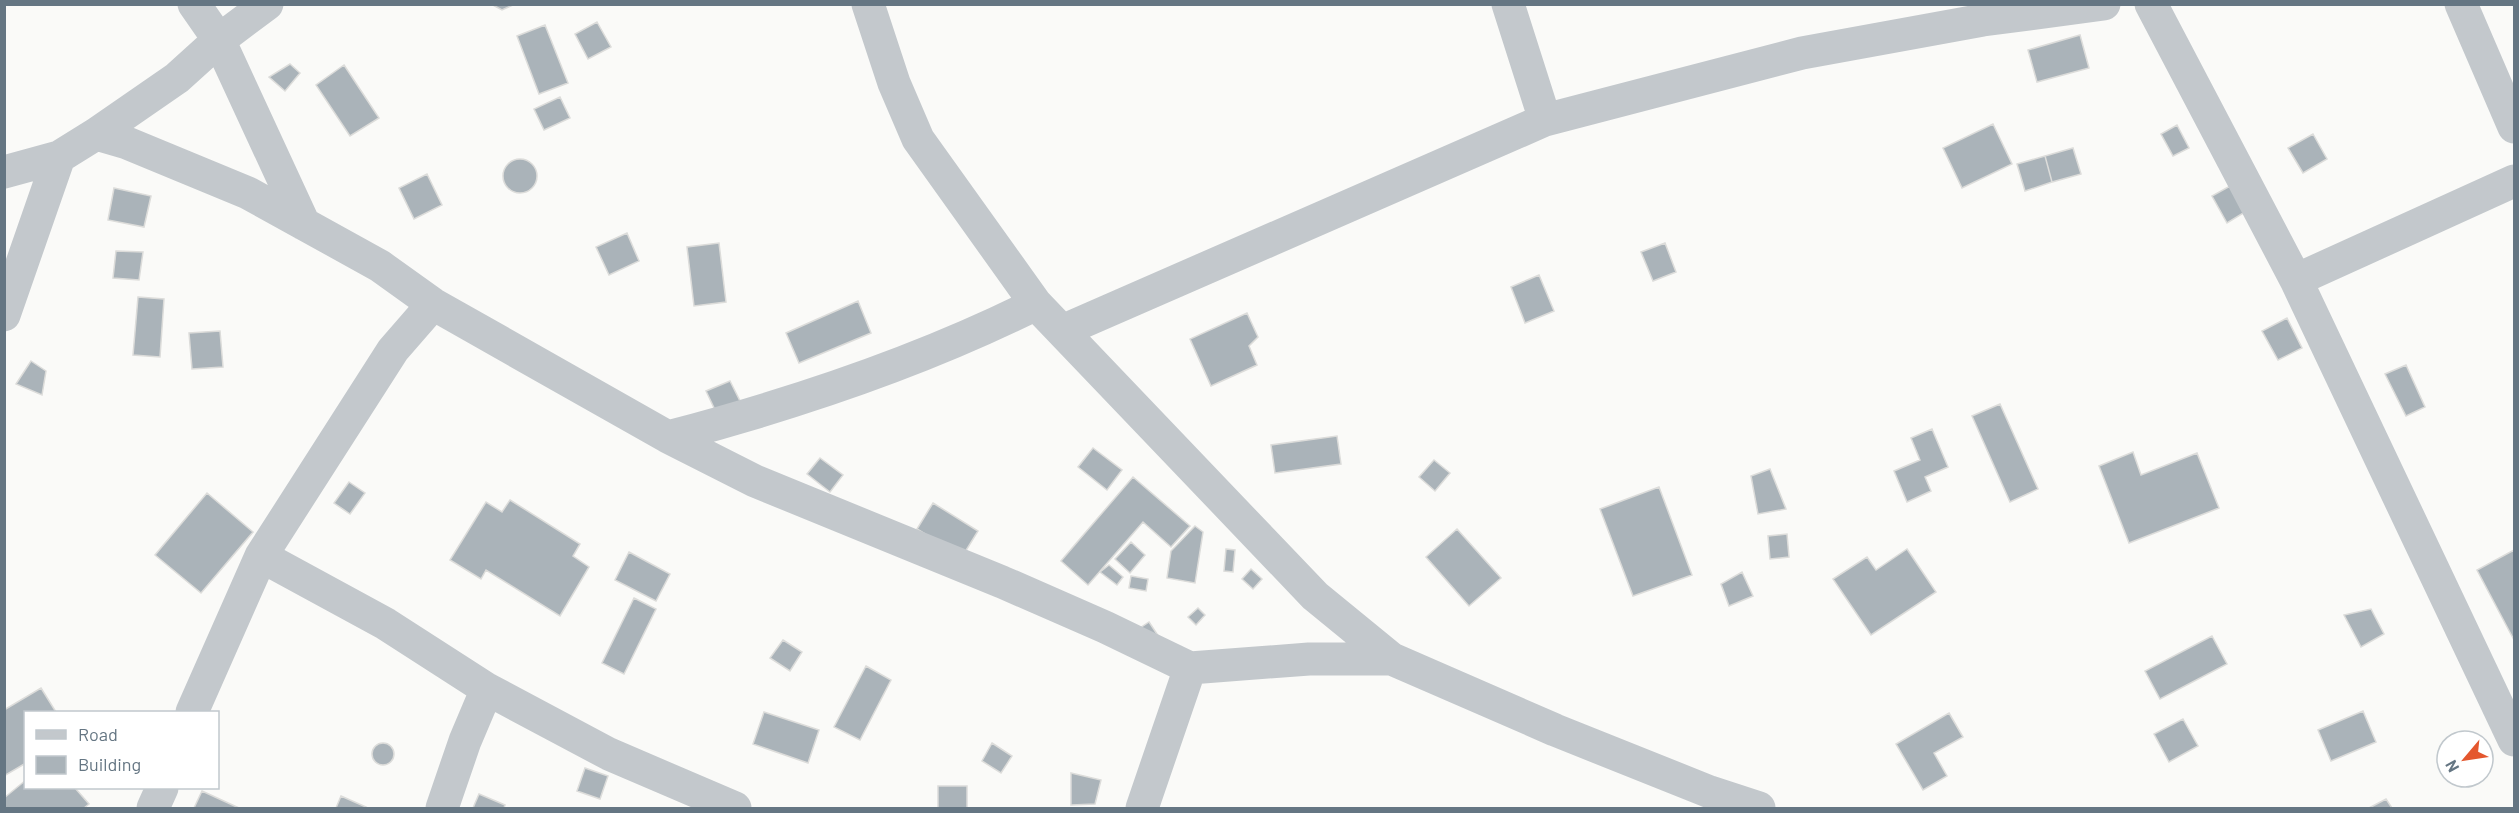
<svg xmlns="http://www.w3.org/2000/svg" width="2519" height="813" font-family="Barlow,sans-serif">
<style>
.building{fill:#aab3b9;stroke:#dcdcda;stroke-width:1.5}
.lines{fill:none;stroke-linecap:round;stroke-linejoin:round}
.minor{stroke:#c3c8cc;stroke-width:33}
</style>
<rect width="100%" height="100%" fill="#fafaf8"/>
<path class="building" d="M 491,4 L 515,4 L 502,10 Z
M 597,22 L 611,47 L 588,59 L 575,34 Z
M 545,25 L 568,83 L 539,94 L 517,36 Z
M 2080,35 L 2089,68 L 2037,82 L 2028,50 Z
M 290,64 L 300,73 L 285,91 L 269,77 Z
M 344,65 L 379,118 L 350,136 L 316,85 Z
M 560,97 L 570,118 L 544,130 L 534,109 Z
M 1993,124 L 2012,164 L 1962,188 L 1943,148 Z
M 2177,125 L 2189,148 L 2173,156 L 2161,134 Z
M 2313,134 L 2327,159 L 2303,173 L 2288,148 Z
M 2073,148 L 2081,174 L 2052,182 L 2045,156 Z
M 2045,156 L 2052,182 L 2025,191 L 2017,164 Z
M503 176a17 17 0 1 1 34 0a17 17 0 1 1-34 0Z
M 427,174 L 442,205 L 414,219 L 399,188 Z
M 2230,186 L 2245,212 L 2227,223 L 2212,196 Z
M 114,188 L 151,196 L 144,227 L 108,220 Z
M 627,233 L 639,261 L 609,275 L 596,247 Z
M 719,243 L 726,302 L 694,306 L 687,247 Z
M 1665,243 L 1676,272 L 1653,281 L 1641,252 Z
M 116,251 L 143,252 L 139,280 L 113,278 Z
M 1539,275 L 1554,311 L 1525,323 L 1511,287 Z
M 138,297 L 164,299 L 160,357 L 133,355 Z
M 858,301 L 871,333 L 799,363 L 786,333 Z
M 1247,313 L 1258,337 L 1249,346 L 1257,365 L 1211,386 L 1190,339 Z
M 2287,318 L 2302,348 L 2278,360 L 2262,331 Z
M 220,331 L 223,367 L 192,369 L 189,333 Z
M 31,361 L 46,371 L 42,395 L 16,384 Z
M 2406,365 L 2425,407 L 2406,416 L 2385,374 Z
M 730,381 L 740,401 L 716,412 L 706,391 Z
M 2000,404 L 2038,489 L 2010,502 L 1972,416 Z
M 1932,429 L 1948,467 L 1925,477 L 1931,491 L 1907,502 L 1894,471 L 1920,460 L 1911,438 Z
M 1337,436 L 1341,464 L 1275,473 L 1271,445 Z
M 1093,448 L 1122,470 L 1107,490 L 1078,467 Z
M 2133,452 L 2141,475 L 2197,453 L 2219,508 L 2129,543 L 2099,466 Z
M 820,458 L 843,475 L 830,492 L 807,474 Z
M 1434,460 L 1450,473 L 1435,491 L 1419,477 Z
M 1770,469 L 1786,509 L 1758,514 L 1751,476 Z
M 1133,477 L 1190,526 L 1171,547 L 1143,522 L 1088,585 L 1061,561 Z
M 349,482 L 365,493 L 350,514 L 334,503 Z
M 1659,487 L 1692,575 L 1633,596 L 1600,509 Z
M 207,493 L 253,532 L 201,593 L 155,555 Z
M 510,500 L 580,544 L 573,556 L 589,567 L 560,616 L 486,570 L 481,579 L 450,560 L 486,502 L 502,512 Z
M 933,503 L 978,531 L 962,557 L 917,529 Z
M 1195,526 L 1203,532 L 1195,583 L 1167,578 L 1171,551 Z
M 1457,529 L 1501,578 L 1469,606 L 1426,557 Z
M 1787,534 L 1789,557 L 1770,559 L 1768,536 Z
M 1131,542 L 1145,555 L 1130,573 L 1115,559 Z
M 1226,549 L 1235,550 L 1233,572 L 1224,571 Z
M 1907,549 L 1936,592 L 1871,635 L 1833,579 L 1867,557 L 1876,570 Z
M 2514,550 L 2514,640 L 2477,570 Z
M 629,552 L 670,574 L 656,601 L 615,580 Z
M 1109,565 L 1123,577 L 1117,585 L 1100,572 Z
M 1251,569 L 1262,579 L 1253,589 L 1242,579 Z
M 1742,572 L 1753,596 L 1729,606 L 1721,584 Z
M 1131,576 L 1148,579 L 1146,591 L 1129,588 Z
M 634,598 L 656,609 L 624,674 L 602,663 Z
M 1198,608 L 1205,615 L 1196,625 L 1188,617 Z
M 2371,609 L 2384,634 L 2361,647 L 2344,615 Z
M 1149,622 L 1163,643 L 1137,630 Z
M 2212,636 L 2227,664 L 2160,699 L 2145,671 Z
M 783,640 L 802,652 L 790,671 L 770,658 Z
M 866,666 L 891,680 L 860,740 L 834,727 Z
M 41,688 L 56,712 L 26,712 L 26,763 L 4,776 L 4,710 Z
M 2363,711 L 2376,742 L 2331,761 L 2318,730 Z
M 764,712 L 819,730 L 808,763 L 753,744 Z
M 1949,713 L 1963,737 L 1934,753 L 1947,776 L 1923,790 L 1896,744 Z
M 2183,719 L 2198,746 L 2169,762 L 2154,734 Z
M372 754a11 11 0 1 1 22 0a11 11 0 1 1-22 0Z
M 992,743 L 1012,756 L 1001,773 L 982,761 Z
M 585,768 L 608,776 L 600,799 L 577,791 Z
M 1071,773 L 1101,780 L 1095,804 L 1071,805 Z
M 26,780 L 26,788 L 75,788 L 89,804 L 84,808 L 4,808 L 4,798 Z
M 938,786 L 967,786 L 967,808 L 938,808 Z
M 202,791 L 239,808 L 194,808 Z
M 479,794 L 505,805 L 504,808 L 473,808 Z
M 341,796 L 366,807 L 365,808 L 336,808 Z
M 2386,799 L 2392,808 L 2369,808 Z"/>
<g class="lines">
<path class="minor" d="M 194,4 L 219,40 L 304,224
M 868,4 L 894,83 L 918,139 L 1036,304 L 1315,596 L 1392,659 L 1555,730 L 1710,792 L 1759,808
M 1508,4 L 1545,120
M 2151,4 L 2296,280 L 2514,740
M 2461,4 L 2514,127
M 96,134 L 127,143 L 248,193 L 380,266 L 433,304 L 668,437 L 755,481 L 1002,582 L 1105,627 L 1190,668 L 1309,659 L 1392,659
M 4,172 L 59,157 L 96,134 L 177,78 L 219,40 L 267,4
M 2296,280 L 2514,181
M 4,315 L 59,157
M 1062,331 L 1545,120 L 1802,53 L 1983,20 L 2104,4
M 668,437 C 794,404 920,362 1036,304
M 261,556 L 386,624 L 487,689 L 609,754 L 735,808
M 192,712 L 261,556 L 393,350 L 433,304
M 153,808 L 162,788
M 442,808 L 465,741 L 487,689
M 1142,808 L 1190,668"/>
</g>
<rect width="2519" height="813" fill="none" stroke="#657683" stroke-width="12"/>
<rect x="24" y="711" width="195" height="78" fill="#ffffff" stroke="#c1c8cd" stroke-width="1.5"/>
<rect x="36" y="730" width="30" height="9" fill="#c3c8cc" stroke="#c1c8cd" stroke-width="1.5"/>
<text x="78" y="741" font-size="18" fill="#657683">Road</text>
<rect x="36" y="756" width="30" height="18" fill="#aab3b9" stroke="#c1c8cd" stroke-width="1.5"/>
<text x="78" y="771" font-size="18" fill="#657683">Building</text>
<g transform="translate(2465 759) rotate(241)"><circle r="28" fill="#ffffff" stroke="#c1c8cd" stroke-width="1.5"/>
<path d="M0-4.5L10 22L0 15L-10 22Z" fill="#e4572e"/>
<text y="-9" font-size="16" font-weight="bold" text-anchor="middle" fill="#657683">N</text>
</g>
</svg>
